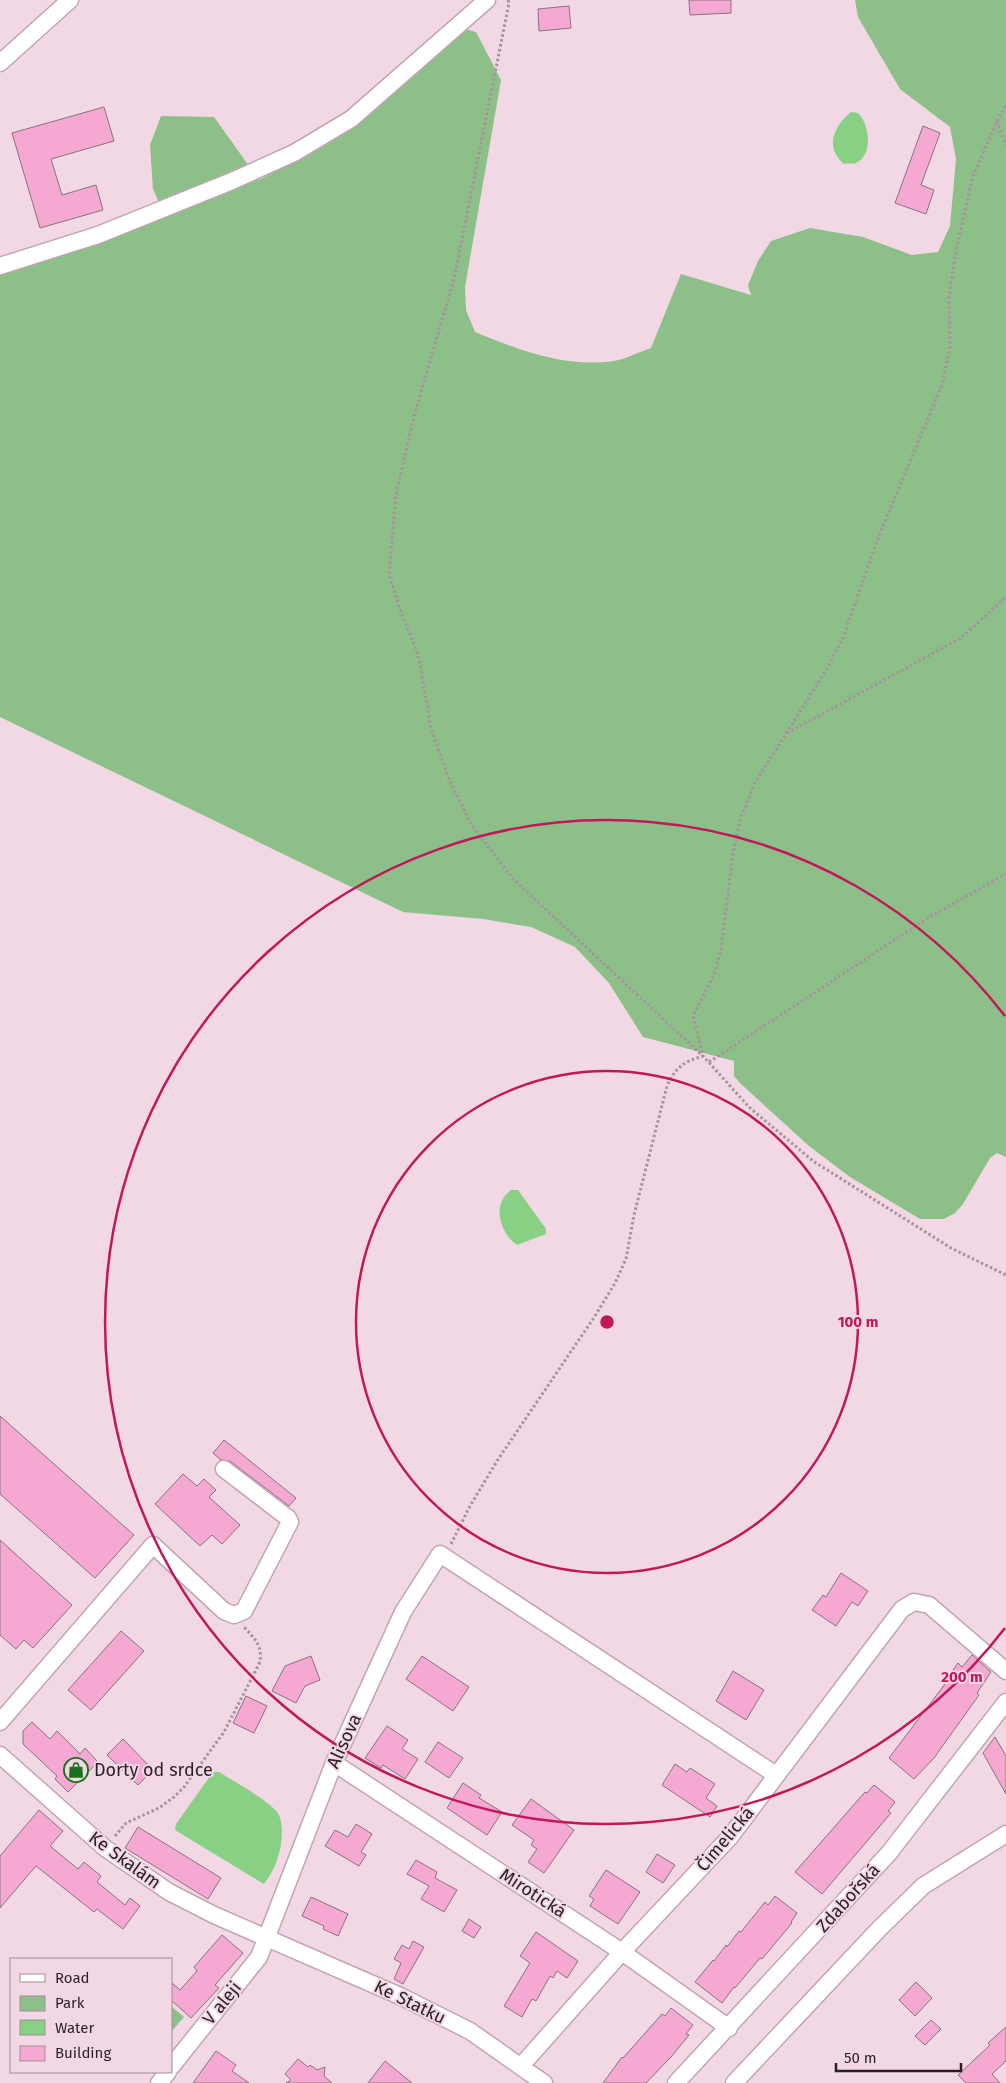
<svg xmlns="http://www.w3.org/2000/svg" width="1006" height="2083" font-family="'Fira Sans',sans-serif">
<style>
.green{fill:#8dc089}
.water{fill:#88d083}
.building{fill:#f5a9d2;stroke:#89727e}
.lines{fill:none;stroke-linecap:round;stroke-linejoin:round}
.minor-casing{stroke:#c0a6b3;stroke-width:19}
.path{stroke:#a7929d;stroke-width:3;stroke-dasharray:2.5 2.5;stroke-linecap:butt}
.minor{stroke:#fff;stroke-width:16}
.ring{fill:none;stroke:#c2185b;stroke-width:2.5}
.labels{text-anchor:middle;stroke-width:4;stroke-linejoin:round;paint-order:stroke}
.street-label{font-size:18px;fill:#291f24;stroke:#f2d7e5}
.poi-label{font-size:18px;fill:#291f24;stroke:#f2d7e5;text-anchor:start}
.centre{fill:#c2185b;stroke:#f2d7e5;stroke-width:2.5}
.ring-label{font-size:15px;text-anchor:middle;font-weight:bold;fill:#c2185b;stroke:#f2d7e5;stroke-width:4;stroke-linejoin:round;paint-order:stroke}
</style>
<rect width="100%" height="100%" fill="#f2d7e5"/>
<path class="green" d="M 855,0 L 1006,0 L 1006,1157 L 997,1153 L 990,1158 L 963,1204 L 955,1213 L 944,1219 L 920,1219 L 850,1177 L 809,1146 L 741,1084 L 734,1076 L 734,1061 L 643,1037 L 609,983 L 575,947 L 531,927 L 483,919 L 403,912 L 0,717 L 0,275 L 165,216 L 153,189 L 150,145 L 161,116 L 214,117 L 259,180 L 354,128 L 461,28 L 476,32 L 501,80 L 465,287 L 466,310 L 475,332 C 519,350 566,368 614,361 C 626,359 639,352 651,348 L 681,274 L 751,295 L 748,285 L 758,261 L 771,241 L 810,228 L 863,237 L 912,255 L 938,252 L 950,226 L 956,159 L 950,127 L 900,89 L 858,17 Z
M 171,2006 L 184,2017 L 171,2032 Z"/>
<path class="water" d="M 851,112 L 858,113 C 869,123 874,155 856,163 C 853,164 847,163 844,164 C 824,147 834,126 851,112 Z
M 511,1190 L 518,1190 L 546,1229 L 546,1234 L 517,1245 C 504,1237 494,1213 503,1199 C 504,1196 509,1192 511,1190 Z
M 213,1772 L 219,1772 C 232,1780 273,1803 279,1815 C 283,1825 282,1835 281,1845 C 278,1860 273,1872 264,1884 L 175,1830 L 176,1824 Z"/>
<path class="building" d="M 689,0 L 731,0 L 731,13 L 690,15 Z
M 569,6 L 571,28 L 539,31 L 538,9 Z
M 104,107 L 114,141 L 51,159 L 62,195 L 96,185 L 103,210 L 40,228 L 12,133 Z
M 923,126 L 940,133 L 921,185 L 934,190 L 926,214 L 895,203 Z
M 0,1416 L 134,1535 L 95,1578 L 0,1494 Z
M 224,1440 L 296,1498 L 289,1506 L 230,1461 L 221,1460 L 213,1453 Z
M 183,1474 L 197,1486 L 204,1479 L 216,1490 L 209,1497 L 240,1525 L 222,1544 L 212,1535 L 200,1546 L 155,1504 Z
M 0,1540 L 72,1605 L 33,1648 L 24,1640 L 16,1649 L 0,1635 Z
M 841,1573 L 868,1591 L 858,1606 L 852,1602 L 836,1626 L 812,1610 L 823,1595 L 826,1597 Z
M 121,1631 L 144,1651 L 91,1710 L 68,1690 Z
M 972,1655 L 991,1672 L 977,1693 L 979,1695 L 934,1758 L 914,1779 L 889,1758 L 948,1680 L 947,1679 L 958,1663 L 962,1667 Z
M 311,1656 L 320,1680 L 305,1686 L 296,1703 L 272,1691 L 285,1666 Z
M 422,1656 L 469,1687 L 453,1711 L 406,1679 Z
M 733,1671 L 764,1690 L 746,1720 L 716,1701 Z
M 246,1696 L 267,1706 L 254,1733 L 233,1723 Z
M 32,1722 L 50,1739 L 57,1731 L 80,1754 L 85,1748 L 98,1762 L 68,1792 L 55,1779 L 57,1776 L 23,1744 L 23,1731 Z
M 387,1726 L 408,1740 L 402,1749 L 418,1759 L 405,1779 L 383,1765 L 381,1768 L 365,1758 Z
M 995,1737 L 1006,1756 L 1006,1794 L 983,1753 Z
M 123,1739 L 153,1770 L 138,1785 L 107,1755 Z
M 438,1742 L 463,1758 L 449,1778 L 425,1762 Z
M 675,1764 L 687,1772 L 690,1768 L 715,1784 L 706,1798 L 717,1806 L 710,1817 L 662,1785 Z
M 463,1783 L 481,1795 L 479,1798 L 502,1812 L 487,1835 L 447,1808 Z
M 874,1785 L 895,1802 L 888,1811 L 891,1813 L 822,1894 L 795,1872 L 865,1792 L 867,1793 Z
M 531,1799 L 574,1830 L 544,1873 L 528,1862 L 537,1849 L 531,1845 L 534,1840 L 512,1825 Z
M 39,1810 L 63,1831 L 50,1846 L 78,1869 L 84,1862 L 101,1876 L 97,1882 L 125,1905 L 130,1898 L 140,1906 L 123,1929 L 97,1909 L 94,1912 L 36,1866 L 0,1908 L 0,1856 Z
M 356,1824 L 372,1834 L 361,1852 L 366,1855 L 359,1866 L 325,1846 L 335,1830 L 348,1837 Z
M 138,1827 L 221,1878 L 208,1899 L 125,1848 Z
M 657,1854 L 675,1865 L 663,1883 L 646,1872 Z
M 416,1860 L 437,1872 L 435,1878 L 457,1890 L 444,1912 L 421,1899 L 429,1886 L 407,1874 Z
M 606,1870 L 640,1892 L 618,1924 L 590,1906 L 594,1899 L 589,1896 Z
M 775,1896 L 797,1913 L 791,1922 L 792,1923 L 762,1959 L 760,1958 L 735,1988 L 734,1987 L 722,2003 L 695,1982 L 713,1960 L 714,1961 L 726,1945 L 727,1947 L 739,1931 L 741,1932 L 765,1902 L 768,1905 Z
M 311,1897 L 348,1914 L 338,1936 L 323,1929 L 324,1926 L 302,1916 Z
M 469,1919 L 481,1927 L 474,1938 L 462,1931 Z
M 536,1932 L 578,1961 L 567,1978 L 557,1971 L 553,1978 L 550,1976 L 536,2001 L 532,1999 L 522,2017 L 504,2006 L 530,1963 L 520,1956 Z
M 222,1935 L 243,1953 L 215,1985 L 219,1988 L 191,2018 L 171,2000 L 171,1982 L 180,1990 L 197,1971 L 194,1967 Z
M 413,1941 L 424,1947 L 403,1984 L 394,1979 L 401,1963 L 394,1959 L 402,1945 L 409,1949 Z
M 916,1982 L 932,1998 L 915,2016 L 899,2000 Z
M 671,2008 L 693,2025 L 686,2034 L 689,2035 L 671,2057 L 646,2083 L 603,2083 L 622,2057 L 623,2058 L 662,2014 L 665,2016 Z
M 931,2020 L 941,2029 L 925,2045 L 915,2036 Z
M 1006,2027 L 1006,2061 L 992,2074 L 1000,2083 L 966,2083 L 958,2075 L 990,2045 L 988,2043 Z
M 216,2051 L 236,2065 L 232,2071 L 249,2083 L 193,2083 Z
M 298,2059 L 308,2067 L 310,2065 L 317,2070 L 325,2067 L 324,2076 L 332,2083 L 286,2083 L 291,2080 L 285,2074 Z
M 385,2061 L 412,2083 L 368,2083 Z"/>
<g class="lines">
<defs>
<path id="minor" d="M 0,63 L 70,0
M 0,266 L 98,235 L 232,181 L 294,153 L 351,119 L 487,0
M 0,1722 L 153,1545 L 224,1611 L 234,1615 L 244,1611 L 290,1522 L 288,1518 L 224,1469
M 0,1755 L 105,1848 L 169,1892 L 214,1915 L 400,1996 L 470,2031 L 544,2083
M 334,1763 L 622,1952 L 729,2028
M 521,2066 L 622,1952 L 730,1837 L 902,1609 L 914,1602 L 929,1605 L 1006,1671
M 171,2067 L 259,1957 L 334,1763 L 403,1612 L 440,1554 L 776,1775
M 159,2083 L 168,2072
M 676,2083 L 889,1853 L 1006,1702
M 734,2083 L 879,1929 L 923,1886 L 1006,1834"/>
</defs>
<use href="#minor" class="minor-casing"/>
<path class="path" d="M 508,0 L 509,3 L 454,279 L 414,416 L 396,494 L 389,575 L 402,615 L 418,654 L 431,728 L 448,777 L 472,826 L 514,880 L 703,1056 L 750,1108 L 813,1161 L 951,1248 L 1006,1275
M 997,121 L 1006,145
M 787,733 L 961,638 L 1006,597
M 709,1062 L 931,916 L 1006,874
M 451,1544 L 470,1506 L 497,1461 L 595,1316 L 615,1283 L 626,1259 L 634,1215 L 667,1086 C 676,1067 683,1062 703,1056 L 693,1016 L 714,975 L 721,950 L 733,853 L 741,817 L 755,783 L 825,672 L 843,638 L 878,538 L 942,385 L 950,348 L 949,297 L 956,251 L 972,179 L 997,121 L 1006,105
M 115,1836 L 126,1823 L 159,1808 L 174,1797 L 184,1787 L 224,1732 L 259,1664 C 264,1647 255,1639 244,1627"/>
<use href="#minor" class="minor"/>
</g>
<g class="ring">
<circle cx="607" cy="1322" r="251"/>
<path d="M1005 1628A502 502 0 1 1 1005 1016"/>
</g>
<defs>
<symbol id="shop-ring" viewBox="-11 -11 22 22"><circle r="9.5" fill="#f2d7e5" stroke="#1c721c" stroke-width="1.5"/><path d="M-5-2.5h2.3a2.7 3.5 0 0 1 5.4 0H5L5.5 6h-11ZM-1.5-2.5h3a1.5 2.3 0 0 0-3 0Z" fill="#1c721c"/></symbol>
</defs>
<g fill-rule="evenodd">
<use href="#shop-ring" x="62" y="1756" width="28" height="28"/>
</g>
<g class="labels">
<g class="street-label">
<text transform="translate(344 1741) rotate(-65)" y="6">Alisova</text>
<text transform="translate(725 1839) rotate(-50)" y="6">Čimelická</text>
<text transform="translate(125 1860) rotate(36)" y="6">Ke Skalám</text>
<text transform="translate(533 1893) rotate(33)" y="6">Mirotická</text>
<text transform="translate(848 1898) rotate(-48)" y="6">Zdabořská</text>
<text transform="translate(410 2002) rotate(26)" y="6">Ke Statku</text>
<text transform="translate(222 2003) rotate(-51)" y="6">V aleji</text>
</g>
<g class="poi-label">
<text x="94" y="1776">Dorty od srdce</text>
</g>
</g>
<circle cx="607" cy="1322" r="8" class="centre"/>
<g class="ring-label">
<text x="858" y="1327">100 m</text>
<text x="962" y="1682">200 m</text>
</g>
<rect x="10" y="1958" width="162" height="115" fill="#f2d7e5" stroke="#a28d98"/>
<rect x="20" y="1974" width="25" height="8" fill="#ffffff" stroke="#a28d98"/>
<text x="55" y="1983" font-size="15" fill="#291f24">Road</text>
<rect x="20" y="1996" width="25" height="15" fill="#8dc089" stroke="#a28d98"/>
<text x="55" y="2008" font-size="15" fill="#291f24">Park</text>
<rect x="20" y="2020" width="25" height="15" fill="#88d083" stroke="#a28d98"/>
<text x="55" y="2033" font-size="15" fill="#291f24">Water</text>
<rect x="20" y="2046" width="25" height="15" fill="#f5a9d2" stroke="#a28d98"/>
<text x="55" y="2058" font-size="15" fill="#291f24">Building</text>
<path d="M836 2063v8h125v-8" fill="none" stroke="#291f24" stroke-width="2.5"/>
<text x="844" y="2063" font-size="15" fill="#291f24" stroke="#f2d7e5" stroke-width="4" paint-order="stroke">50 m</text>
</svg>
